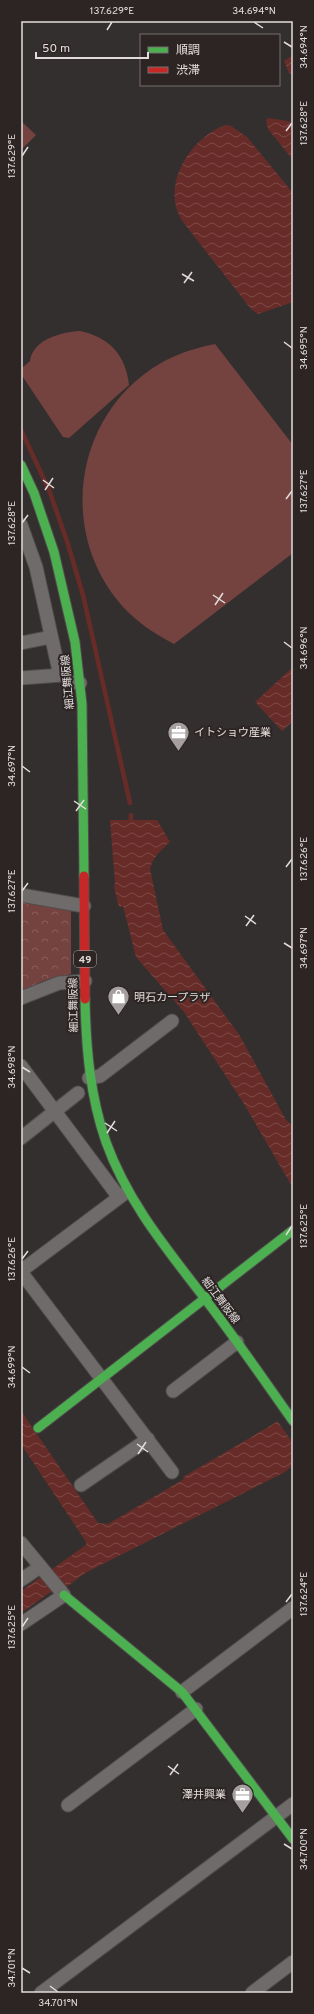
<svg xmlns="http://www.w3.org/2000/svg" width="314" height="2014" font-family="Overpass,'Noto Sans JP',sans-serif">
<style>
.forest{fill:url(#forest-crowns)}
.pitch{fill:#75433f}
.water{fill:url(#water-waves)}
.pier{fill:#342f2f}
.lines{fill:none;stroke-linecap:round;stroke-linejoin:round}
.stream{stroke:#682c28;stroke-width:4.5}
.street-casing{stroke:#4f4c4b;stroke-width:15}
.fast-casing{stroke:#4f4c4b;stroke-width:11}
.jam-casing{stroke:#4f4c4b;stroke-width:11}
.street{stroke:#6f6b6b;stroke-width:13}
.fast{stroke:#4caf50;stroke-width:9}
.jam{stroke:#c62828;stroke-width:9}
.ticks{fill:none;stroke:#e2dddc;stroke-width:1.5}
.labels{text-anchor:middle;stroke-width:4;stroke-linejoin:round;paint-order:stroke}
.shield{fill:#2c2524;stroke:#aba6a5;stroke-width:1}
.shield-label{font-size:10px;font-weight:bold;fill:#e2dddc}
.street-label{font-size:11px;fill:#e2dddc;stroke:#2c2524}
.poi-label{font-size:11px;fill:#e2dddc;stroke:#2c2524;text-anchor:start}
.neatline{fill:none;stroke:#e2dddc;stroke-width:1.5}
.ticks-label{font-size:10px;text-anchor:middle;fill:#e2dddc}
</style>
<defs>
<pattern id="forest-crowns" width="20" height="18" patternUnits="userSpaceOnUse"><rect width="20" height="18" fill="#75433f"/><path d="M2 6a3 3 0 1 1 6 0M12 15a3 3 0 1 1 6 0" fill="none" stroke="#885e5a"/></pattern>
<pattern id="water-waves" width="16" height="10" patternUnits="userSpaceOnUse"><rect width="16" height="10" fill="#682c28"/><path d="M0 5q4-4 8 0t8 0" fill="none" stroke="#7d4a47"/></pattern>
</defs>
<rect width="100%" height="100%" fill="#342f2f"/>
<path class="forest" d="M 21,900 L 71,908 L 71,974 L 43,981 L 24,990 L 21,986 Z"/>
<path class="pitch" d="M 21,121 L 36,135 L 21,150 Z
M 80,331 C 109,337 126,355 129,385 L 69,438 L 63,437 L 21,374 L 21,369 L 30,361 C 33,339 62,332 80,331 Z
M 215,344 L 293,445 L 293,553 L 174,644 C 157,635 141,625 127,611 C 56,538 72,414 161,363 C 178,353 196,348 215,344 Z"/>
<path class="water" d="M 293,55 L 293,75 L 289,73 L 284,61 Z
M 269,118 L 293,122 L 293,160 L 268,129 L 266,120 Z
M 226,125 L 231,126 L 247,137 L 293,193 L 293,302 L 258,314 L 251,309 L 183,222 C 159,187 190,137 226,125 Z
M 293,667 L 293,721 L 282,731 L 255,702 Z
M 110,820 L 157,820 L 170,842 C 161,850 153,857 150,869 L 163,930 L 240,1036 L 286,1120 L 293,1126 L 293,1188 L 244,1104 L 184,1012 L 136,957 L 123,906 L 119,907 L 114,887 L 115,883 Z
M 293,1406 L 293,1465 L 285,1472 L 85,1573 L 68,1586 L 49,1593 L 21,1613 L 21,1591 L 86,1545 L 86,1542 L 21,1444 L 21,1411 L 98,1523 L 108,1524 L 184,1479 L 183,1477 L 275,1423 Z"/>
<path class="pier" d="M 293,1404 L 293,1443 L 276,1419 Z"/>
<g class="lines">
<path class="stream" d="M 21,430 L 49,490 L 67,541 L 83,595 L 130,803
M 131,815 L 131,820"/>
<defs>
<path id="street" d="M 21,525 L 36,567 L 59,671 L 69,681 L 80,683
M 21,643 L 51,637
M 21,678 L 62,675
M 21,895 L 84,906
M 21,998 L 59,983 L 85,981
M 21,1066 L 118,1196
M 89,1078 L 100,1076 L 172,1021
M 21,1138 L 78,1093
M 21,1271 L 125,1193
M 21,1272 L 172,1472
M 173,1391 L 237,1342
M 81,1485 L 148,1439
M 21,1543 L 64,1595 L 21,1624
M 21,1580 L 40,1567
M 182,1692 L 293,1608
M 68,1805 L 196,1709
M 41,1993 L 293,1804
M 252,1993 L 293,1962"/>
<path id="fast" d="M 21,465 L 34,493 L 54,552 L 75,642 L 82,704 L 84,876
M 85,999 C 86,1048 90,1096 106,1142 C 129,1206 172,1255 212,1308 C 240,1345 266,1383 293,1421
M 38,1428 L 293,1230
M 64,1595 L 182,1692 L 293,1839"/>
<path id="jam" d="M 84,876 L 85,999"/>
</defs>
<use href="#street" class="street-casing"/>
<use href="#fast" class="fast-casing"/>
<use href="#jam" class="jam-casing"/>
<use href="#street" class="street"/>
<use href="#fast" class="fast"/>
<use href="#jam" class="jam"/>
</g>
<path class="ticks" d="M 254,22 L 263,28M 107,30 L 112,22M 284,42 L 292,47M 286,131 L 292,123M 22,156 L 28,147M 182,274 L 194,281M 184,283 L 192,272M 284,342 L 292,348M 43,480 L 54,488M 45,490 L 53,478M 286,499 L 292,491M 22,523 L 28,515M 213,595 L 225,603M 215,605 L 223,593M 284,642 L 292,648M 22,766 L 30,772M 74,801 L 86,809M 76,811 L 84,800M 286,867 L 292,859M 22,891 L 28,883M 245,916 L 256,924M 246,926 L 254,915M 284,943 L 292,948M 22,1067 L 30,1072M 105,1123 L 117,1131M 107,1133 L 115,1121M 286,1235 L 292,1226M 22,1259 L 28,1251M 22,1367 L 30,1373M 137,1444 L 148,1452M 138,1454 L 146,1442M 286,1602 L 292,1594M 22,1627 L 28,1618M 168,1766 L 179,1774M 170,1775 L 178,1764M 284,1844 L 292,1849M 22,1968 L 30,1973M 50,1986 L 58,1992"/>
<defs>
<symbol id="office-pin" viewBox="-11 -11 22 30"><path d="M0 17L-7.5 6A9.5 9.5 0 1 1 7.5 6Z" fill="#a5a09f" stroke="#2c2524"/><path d="M-6-3h4V-5.5h4V-3h4V5H-6ZM-1-4.5V-3h2v-1.5ZM-6 0V1H6V0Z" fill="#fff"/></symbol>
<symbol id="shop-pin" viewBox="-11 -11 22 30"><path d="M0 17L-7.5 6A9.5 9.5 0 1 1 7.5 6Z" fill="#a5a09f" stroke="#2c2524"/><path d="M-5-2.5h2.3a2.7 3.5 0 0 1 5.4 0H5L5.5 6h-11ZM-1.5-2.5h3a1.5 2.3 0 0 0-3 0Z" fill="#fff"/></symbol>
</defs>
<g fill-rule="evenodd">
<use href="#office-pin" x="166" y="720" width="25" height="34"/>
<use href="#shop-pin" x="106" y="984" width="25" height="34"/>
<use href="#office-pin" x="230" y="1782" width="25" height="34"/>
</g>
<g class="labels">
<rect class="shield" x="74" y="951" width="22" height="16" rx="3"/>
<g class="shield-label">
<text x="85" y="963">49</text>
</g>
<g class="street-label">
<text transform="translate(67 682) rotate(-95)" y="4">細江舞阪線</text>
<text transform="translate(73 1005) rotate(-91)" y="4">細江舞阪線</text>
<text transform="translate(221 1300) rotate(53)" y="4">細江舞阪線</text>
</g>
<g class="poi-label">
<text x="194" y="736">イトショウ産業</text>
<text x="134" y="1001">明石カープラザ</text>
<text x="226" y="1798" text-anchor="end">澤井興業</text>
</g>
</g>
<rect width="314" height="2014" fill="none" stroke="#2c2524" stroke-width="44"/>
<rect x="140" y="34" width="140" height="52" fill="#2c2524" stroke="#756f6e"/>
<rect x="148" y="47" width="20" height="6" fill="#4caf50" stroke="#756f6e"/>
<text x="176" y="54" font-size="12" fill="#e2dddc">順調</text>
<rect x="148" y="67" width="20" height="6" fill="#c62828" stroke="#756f6e"/>
<text x="176" y="74" font-size="12" fill="#e2dddc">渋滞</text>
<path d="M36 52v6h112v-6" fill="none" stroke="#e2dddc" stroke-width="2"/>
<text x="42" y="52" font-size="12" fill="#e2dddc" stroke="#2c2524" stroke-width="3" paint-order="stroke">50 m</text>
<rect x="22" y="22" width="270" height="1970" class="neatline"/>
<g class="ticks-label">
<text x="112" y="14">137.629°E</text>
<text x="254" y="14">34.694°N</text>
<text transform="translate(303 47) rotate(-90)" y="4">34.694°N</text>
<text transform="translate(303 123) rotate(-90)" y="4">137.628°E</text>
<text transform="translate(11 156) rotate(-90)" y="4">137.629°E</text>
<text transform="translate(303 348) rotate(-90)" y="4">34.695°N</text>
<text transform="translate(303 491) rotate(-90)" y="4">137.627°E</text>
<text transform="translate(11 523) rotate(-90)" y="4">137.628°E</text>
<text transform="translate(303 648) rotate(-90)" y="4">34.696°N</text>
<text transform="translate(11 766) rotate(-90)" y="4">34.697°N</text>
<text transform="translate(303 859) rotate(-90)" y="4">137.626°E</text>
<text transform="translate(11 891) rotate(-90)" y="4">137.627°E</text>
<text transform="translate(303 948) rotate(-90)" y="4">34.697°N</text>
<text transform="translate(11 1067) rotate(-90)" y="4">34.698°N</text>
<text transform="translate(303 1226) rotate(-90)" y="4">137.625°E</text>
<text transform="translate(11 1259) rotate(-90)" y="4">137.626°E</text>
<text transform="translate(11 1367) rotate(-90)" y="4">34.699°N</text>
<text transform="translate(303 1594) rotate(-90)" y="4">137.624°E</text>
<text transform="translate(11 1627) rotate(-90)" y="4">137.625°E</text>
<text transform="translate(303 1849) rotate(-90)" y="4">34.700°N</text>
<text transform="translate(11 1968) rotate(-90)" y="4">34.701°N</text>
<text x="58" y="2006">34.701°N</text>
</g>
</svg>
